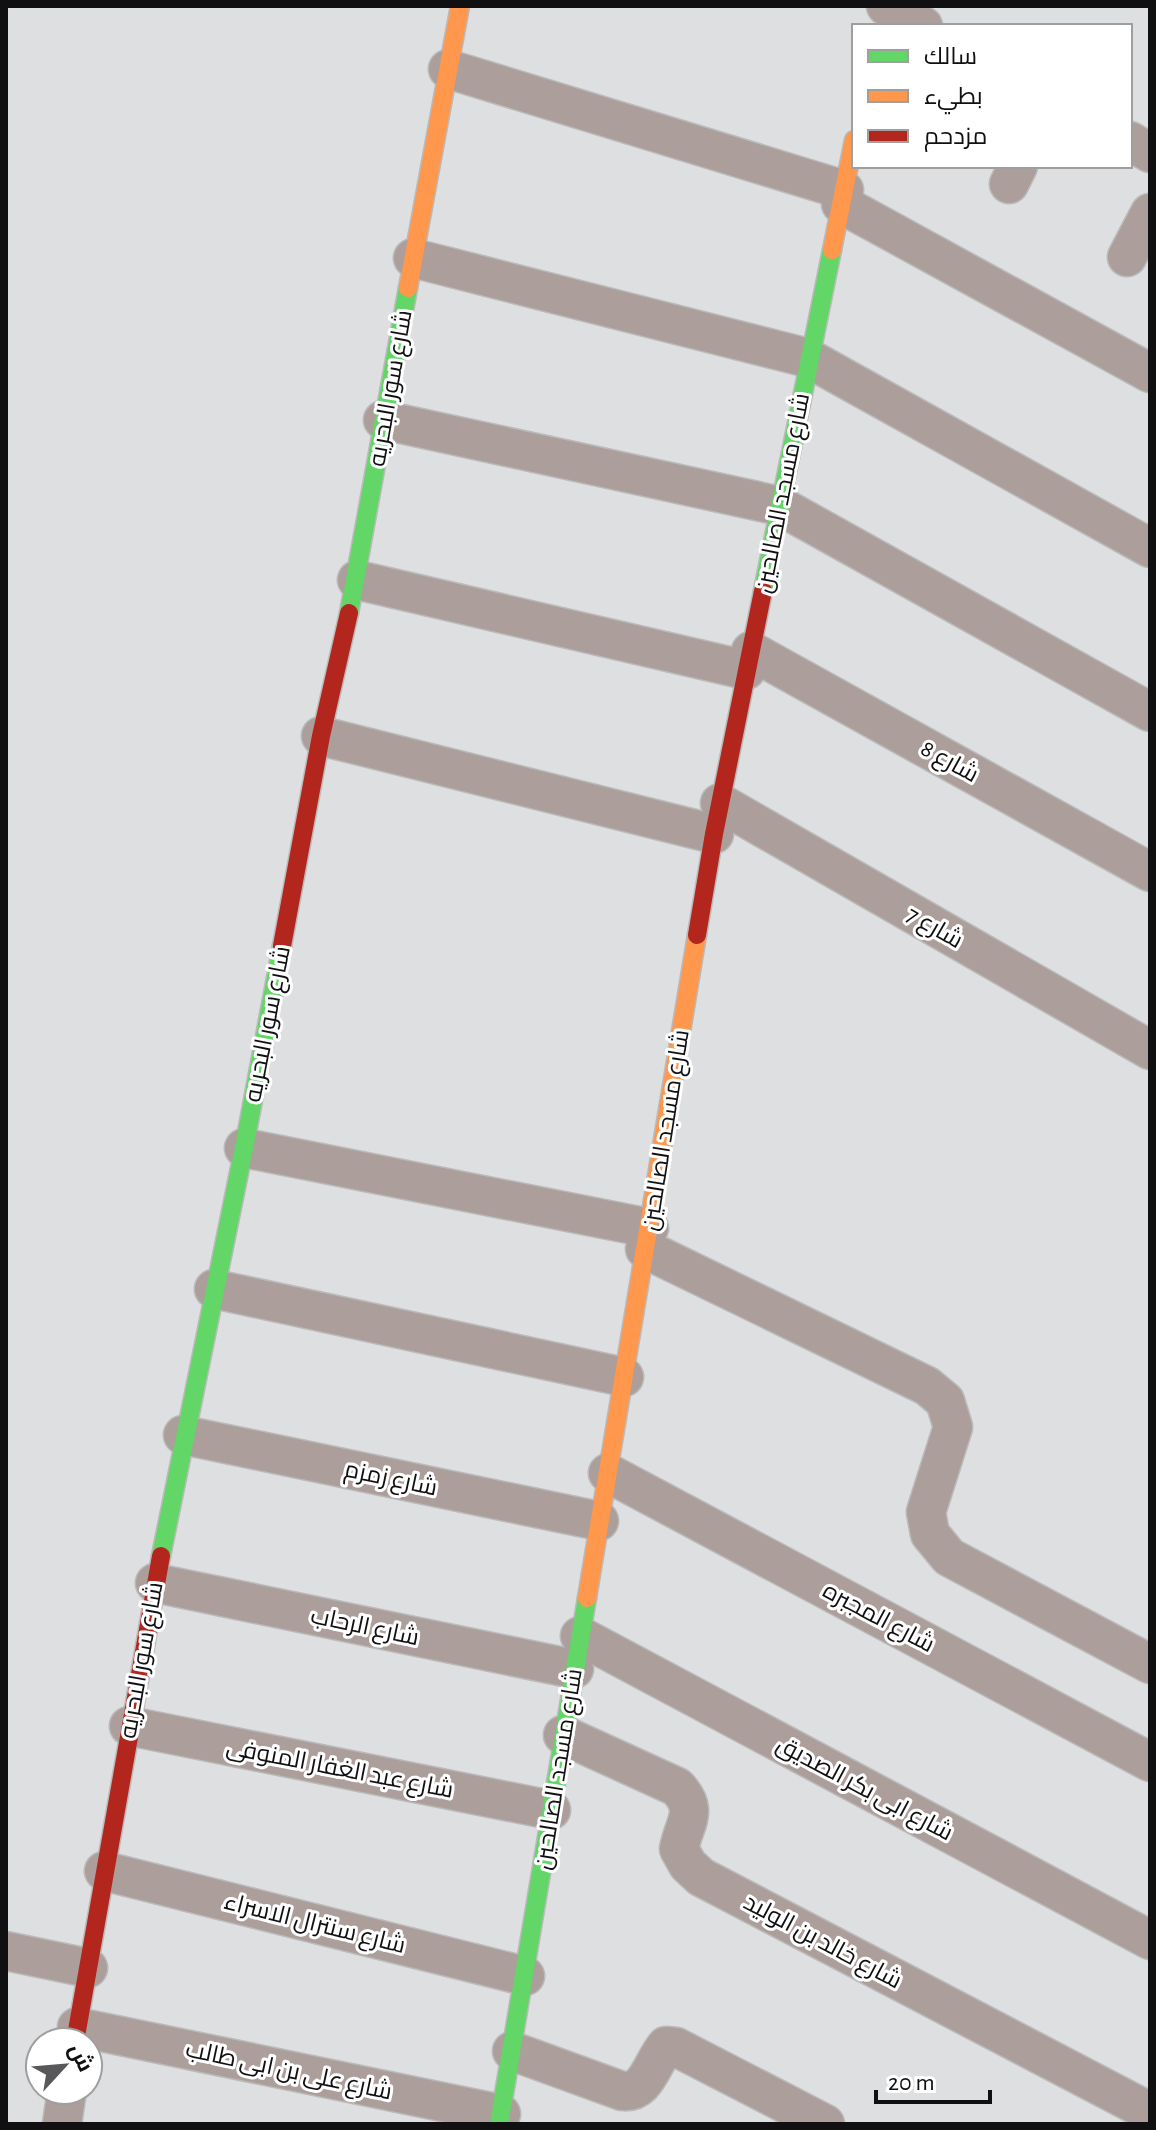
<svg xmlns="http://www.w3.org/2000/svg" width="1156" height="2130" font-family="'Alegreya Sans',Cairo,sans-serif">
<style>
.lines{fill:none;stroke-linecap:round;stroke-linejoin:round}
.street-casing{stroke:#bababb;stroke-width:41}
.fast-casing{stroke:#bababb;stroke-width:21}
.slow-casing{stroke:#bababb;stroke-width:21}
.jam-casing{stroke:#bababb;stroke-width:21}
.street{stroke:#ab9e9b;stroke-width:38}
.fast{stroke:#63d668;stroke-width:18}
.slow{stroke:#ff974d;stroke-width:18}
.jam{stroke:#b3261e;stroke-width:18}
.labels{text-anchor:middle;stroke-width:6;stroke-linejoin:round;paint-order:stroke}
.street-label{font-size:24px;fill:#101012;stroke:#fff}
</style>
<rect width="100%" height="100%" fill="#dedfe1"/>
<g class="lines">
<defs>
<path id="street" d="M 886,6 L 923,26
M 448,69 L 844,190
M 1130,141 L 1150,153
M 1009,184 L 1018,166
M 841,204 L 1150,373
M 1127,257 L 1150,213
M 413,258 L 808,358 L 1150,548
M 383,420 L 780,506 L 1150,712
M 357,580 L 746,670
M 751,651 L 1150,872
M 321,736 L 714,834
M 720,803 L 1150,1050
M 244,1148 L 649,1228
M 645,1249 L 927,1386 L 945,1401 L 953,1427 L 926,1512 L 930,1534 L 949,1557 L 1150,1664
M 214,1289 L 624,1377
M 183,1435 L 599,1521
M 608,1473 L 1150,1762
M 155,1583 L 574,1669
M 580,1636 L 1150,1940
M 129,1726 L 551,1810
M 563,1735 L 677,1787 C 700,1811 684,1822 679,1849 L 688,1865 L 701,1877 L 1150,2112
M 104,1871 L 525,1976
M 6,1951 L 88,1968
M 77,2027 L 501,2114
M 512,2051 L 622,2091 C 647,2094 651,2064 666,2046 L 676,2047 L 825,2124
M 62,2124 L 67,2090"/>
<path id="fast" d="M 763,591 L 832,250
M 349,613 L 408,288
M 161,1556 L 244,1148 L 282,946
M 499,2124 L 587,1598"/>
<path id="slow" d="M 832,250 L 854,140
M 408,288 L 460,6
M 587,1598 L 697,935"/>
<path id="jam" d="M 697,935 L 714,834 L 763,591
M 282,946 L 321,736 L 349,613
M 75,2042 L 161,1556"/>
</defs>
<use href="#street" class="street-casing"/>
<use href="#fast" class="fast-casing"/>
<use href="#slow" class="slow-casing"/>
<use href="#jam" class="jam-casing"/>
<use href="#street" class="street"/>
<use href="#fast" class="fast"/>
<use href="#slow" class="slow"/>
<use href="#jam" class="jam"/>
</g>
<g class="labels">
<g class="street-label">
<text transform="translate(390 388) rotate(-80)" y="8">شارع سور البحريه</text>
<text transform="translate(782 493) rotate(-79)" y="8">شارع مسجد الصالحين</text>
<text transform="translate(950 761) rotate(29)" y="8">شارع 8</text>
<text transform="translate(935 927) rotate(30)" y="8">شارع 7</text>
<text transform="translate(267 1024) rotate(-79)" y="8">شارع سور البحريه</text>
<text transform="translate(665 1130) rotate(-81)" y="8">شارع مسجد الصالحين</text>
<text transform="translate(391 1478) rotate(12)" y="8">شارع زمزم</text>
<text transform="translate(879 1617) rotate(28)" y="8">شارع المجبره</text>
<text transform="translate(365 1626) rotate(12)" y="8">شارع الرحاب</text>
<text transform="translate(141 1660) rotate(-80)" y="8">شارع سور البحريه</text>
<text transform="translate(340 1768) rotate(11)" y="8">شارع عبد الغفار المنوفى</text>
<text transform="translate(558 1769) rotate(-81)" y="8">شارع مسجد الصالحين</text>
<text transform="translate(865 1788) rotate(28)" y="8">شارع ابى بكر الصديق</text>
<text transform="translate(315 1923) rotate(14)" y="8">شارع سنترال الاسراء</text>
<text transform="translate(823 1941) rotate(28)" y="8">شارع خالد بن الوليد</text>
<text transform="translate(289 2070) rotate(12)" y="8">شارع على بن ابى طالب</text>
</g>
</g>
<rect width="1156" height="2130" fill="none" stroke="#101012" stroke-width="16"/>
<rect x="852" y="24" width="280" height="144" fill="#ffffff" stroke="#9f9fa0" stroke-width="2"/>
<rect x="868" y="50" width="40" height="12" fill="#63d668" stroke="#9f9fa0" stroke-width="2"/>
<text x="924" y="64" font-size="24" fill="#101012">سالك</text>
<rect x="868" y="90" width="40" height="12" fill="#ff974d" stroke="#9f9fa0" stroke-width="2"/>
<text x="924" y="104" font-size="24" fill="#101012">بطيء</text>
<rect x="868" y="130" width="40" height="12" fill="#b3261e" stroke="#9f9fa0" stroke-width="2"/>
<text x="924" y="144" font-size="24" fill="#101012">مزدحم</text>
<g transform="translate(64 2066) rotate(64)"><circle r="38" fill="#ffffff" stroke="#9f9fa0" stroke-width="2"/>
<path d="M0-6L14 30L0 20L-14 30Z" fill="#58585a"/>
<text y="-12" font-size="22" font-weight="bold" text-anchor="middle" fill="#101012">ش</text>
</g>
<path d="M876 2090v12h114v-12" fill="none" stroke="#101012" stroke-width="4"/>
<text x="888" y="2090" font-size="24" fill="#101012" stroke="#ffffff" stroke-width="6" paint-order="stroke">20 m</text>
</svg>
